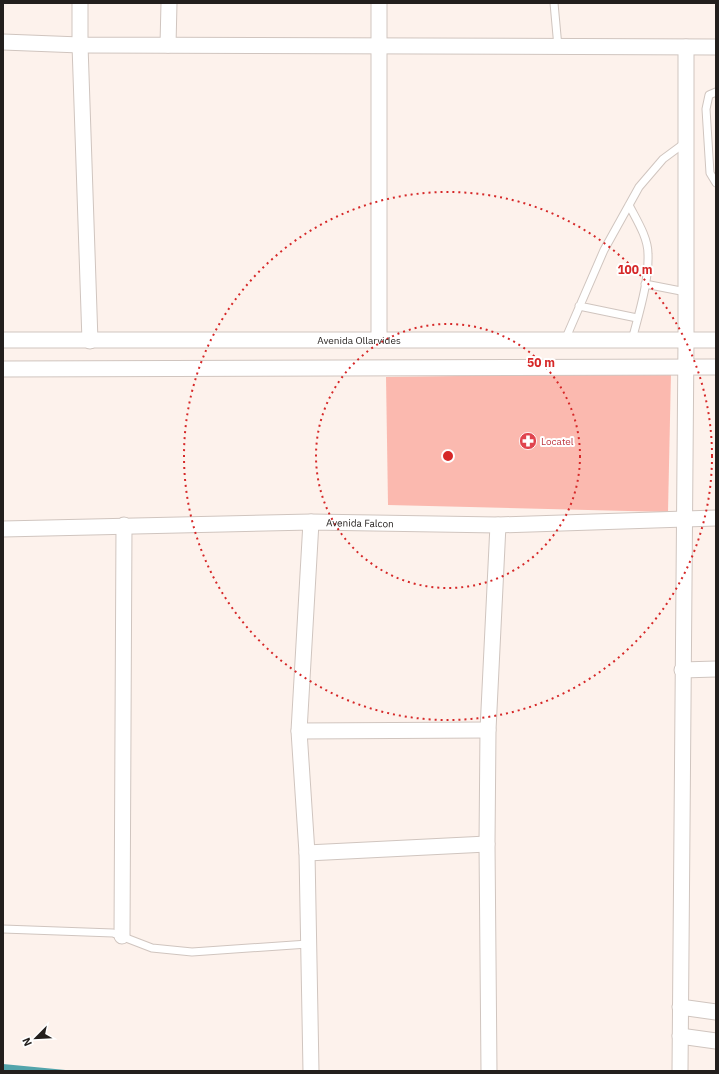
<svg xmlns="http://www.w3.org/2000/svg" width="719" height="1074" font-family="'IBM Plex Sans',sans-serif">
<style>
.water{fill:#53a4ab}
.building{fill:#fbb9af}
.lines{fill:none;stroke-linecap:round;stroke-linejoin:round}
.service-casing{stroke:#d0c5bf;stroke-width:9}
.minor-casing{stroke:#d0c5bf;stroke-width:17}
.service{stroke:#fff;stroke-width:7}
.minor{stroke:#fff;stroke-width:15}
.ring{fill:none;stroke:#d62828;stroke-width:2;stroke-dasharray:2 4}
.labels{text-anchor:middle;stroke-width:4;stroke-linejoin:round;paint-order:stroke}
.street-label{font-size:10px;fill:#231f1d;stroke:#fff}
.health-label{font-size:10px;fill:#be3a42;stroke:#fff;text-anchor:start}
.centre{fill:#d62828;stroke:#fff;stroke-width:2}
.ring-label{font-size:12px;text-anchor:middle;font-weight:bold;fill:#d62828;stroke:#fff;stroke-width:4;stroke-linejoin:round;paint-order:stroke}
</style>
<rect width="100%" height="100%" fill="#fdf2ec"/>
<path class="water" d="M 3,1064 L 76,1071 L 3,1071 Z"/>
<path class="building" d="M 671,373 L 668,512 L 388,505 L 386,377 Z"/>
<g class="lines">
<defs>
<path id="service" d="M 554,3 L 558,47
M 716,92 L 709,95 L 706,109 L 710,173 L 716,183
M 629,205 C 636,219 648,237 648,254 C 649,282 639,313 632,340
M 645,284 L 686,292
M 579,306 L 637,318
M 565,340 L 604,250 L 639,187 L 663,159 L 686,142
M 3,929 L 113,933 L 152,948 L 192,952 L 308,944"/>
<g id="minor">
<path d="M 80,3 L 80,45 L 90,341"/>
<path d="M 3,42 L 80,45 L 716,47"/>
<path d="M 168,45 L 169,3"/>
<path id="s1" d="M 3,340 L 716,340"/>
<path d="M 379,340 L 379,3"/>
<path d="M 3,369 L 716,367"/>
<path d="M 311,522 L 299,731 L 307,853 L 311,1071"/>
<path id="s2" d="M 3,529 L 311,522 L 498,525 L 716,518"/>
<path d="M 682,670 L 716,669"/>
<path d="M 299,731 L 488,730"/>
<path d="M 307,853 L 487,844"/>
<path d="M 122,936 L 124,525"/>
<path d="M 680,1007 L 716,1012"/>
<path d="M 680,1036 L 716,1041"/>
<path d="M 489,1071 L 487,844 L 488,730 L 498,525"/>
<path d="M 680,1071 L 686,340 L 686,47"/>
</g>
</defs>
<use href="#service" class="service-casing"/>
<use href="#minor" class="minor-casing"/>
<use href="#service" class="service"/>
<use href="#minor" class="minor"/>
</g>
<g class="ring">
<circle cx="448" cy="456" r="132"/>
<circle cx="448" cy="456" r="264"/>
</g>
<defs>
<symbol id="pharmacy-disc" viewBox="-11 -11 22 22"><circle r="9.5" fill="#e0444e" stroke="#fff"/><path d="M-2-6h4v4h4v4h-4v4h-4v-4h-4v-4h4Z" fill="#fff"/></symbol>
</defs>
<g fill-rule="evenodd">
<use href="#pharmacy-disc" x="518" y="431" width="20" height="20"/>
</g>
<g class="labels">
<g class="street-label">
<text dy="4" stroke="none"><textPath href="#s1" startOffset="356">Avenida Ollarvides</textPath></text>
<text dy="4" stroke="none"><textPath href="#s2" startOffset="357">Avenida Falcon</textPath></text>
</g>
<g class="health-label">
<text x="541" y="445">Locatel</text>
</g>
</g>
<circle cx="448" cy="456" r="6" class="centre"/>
<g class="ring-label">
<text x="635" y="274">100 m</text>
<text x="541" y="367">50 m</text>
</g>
<rect width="719" height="1074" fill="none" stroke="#231f1d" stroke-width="8"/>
<g transform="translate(36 1038) rotate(246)" stroke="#ffffff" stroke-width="3" paint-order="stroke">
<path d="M0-3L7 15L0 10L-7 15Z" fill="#231f1d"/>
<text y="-6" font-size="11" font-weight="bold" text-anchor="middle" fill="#231f1d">N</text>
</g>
</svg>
